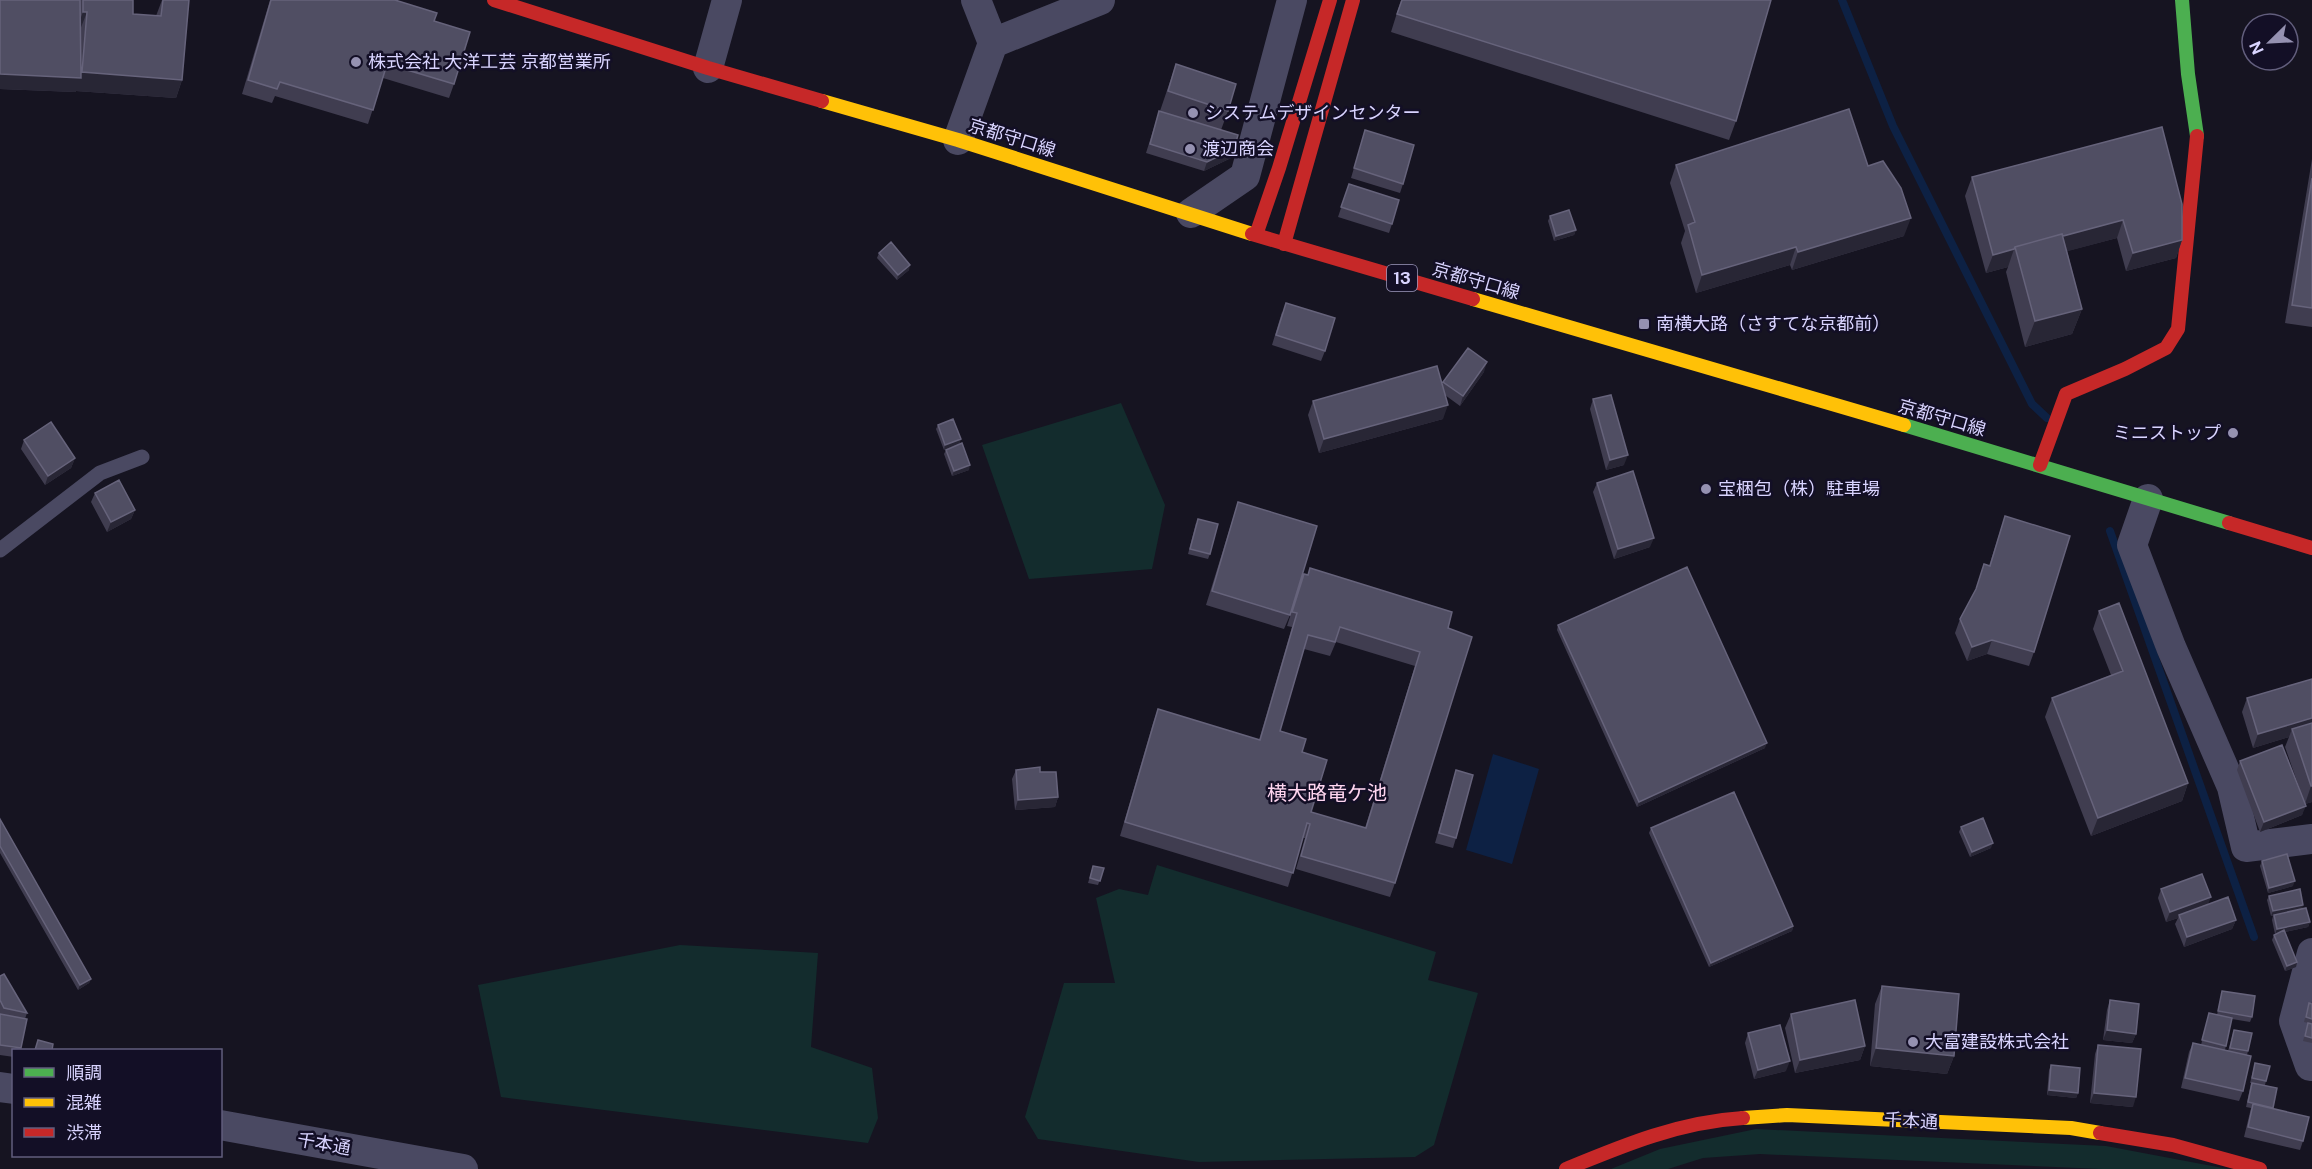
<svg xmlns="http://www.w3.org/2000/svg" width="2312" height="1169" font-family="'Public Sans','Noto Sans JP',sans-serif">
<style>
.green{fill:#132c2d}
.water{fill:#0d2144}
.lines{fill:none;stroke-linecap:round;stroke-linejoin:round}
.stream{stroke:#0d2144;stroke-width:8}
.lane{stroke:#4a4962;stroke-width:15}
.street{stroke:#4a4962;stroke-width:30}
.fast{stroke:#4caf50;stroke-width:14}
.slow{stroke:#ffc107;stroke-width:14}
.jam{stroke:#c62828;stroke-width:14}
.wall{fill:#403d50;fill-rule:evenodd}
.shaded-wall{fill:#282635}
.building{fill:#504e63;stroke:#66637b;stroke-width:1.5;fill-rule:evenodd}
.poi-dot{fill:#9591b1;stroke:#130f26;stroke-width:2}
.labels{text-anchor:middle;stroke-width:5;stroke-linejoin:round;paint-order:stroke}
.shield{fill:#130f26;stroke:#9e99be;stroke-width:1.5}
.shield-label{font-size:16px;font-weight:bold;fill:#d9d4ff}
.poi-label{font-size:18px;fill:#d9d4ff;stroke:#130f26;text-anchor:start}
.street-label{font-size:18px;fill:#d9d4ff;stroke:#130f26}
.neighbourhood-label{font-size:20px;fill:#ffd6f0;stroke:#130f26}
</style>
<rect width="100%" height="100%" fill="#161421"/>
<path class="green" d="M 1121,403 L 1165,505 L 1152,569 L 1029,579 L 982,445 Z
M 1157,865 L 1436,952 L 1428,980 L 1478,993 L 1434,1145 L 1415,1157 L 1199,1162 L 1038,1139 L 1025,1117 L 1064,983 L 1115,983 L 1096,898 L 1119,889 L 1148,895 Z
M 680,945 L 818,953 L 811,1047 L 872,1068 L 878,1118 L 868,1143 L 501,1097 L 478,985 Z
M 1756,1129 L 2106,1146 L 2228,1169 L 2102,1169 L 1760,1154 L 1703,1158 L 1668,1169 L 1611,1169 L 1660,1149 Z"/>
<path class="water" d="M 1493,754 L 1539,769 L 1512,864 L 1466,850 Z"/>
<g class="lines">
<path class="stream" d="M 1842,0 L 1893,126 L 2032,404 L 2047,418
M 2110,531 L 2254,937"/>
<path class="lane" d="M 0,550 L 100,473 L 142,457"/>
<path class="street" d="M 993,43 L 1100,0
M 708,68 L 727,0
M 958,140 L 993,43 L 976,0
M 1191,213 L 1245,176 L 1292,0
M 2148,499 L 2132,545 L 2171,647 L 2232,787 L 2246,847 L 2312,839
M 2312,953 L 2294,1021 L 2310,1066 L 2312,1066
M 0,1087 L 14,1089
M 220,1125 L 463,1169"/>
<path class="fast" d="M 2182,0 L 2188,74 L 2197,136
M 1904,425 L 2229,523"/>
<path class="slow" d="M 822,101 L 958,140 L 1252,234
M 1473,299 L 1904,425
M 1743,1118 L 1787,1115 L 2071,1128 L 2100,1133"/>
<path class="jam" d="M 494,0 L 708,68 L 822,101
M 1252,234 L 1473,299
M 1256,235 L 1279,168 L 1330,0
M 1284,244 L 1353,0
M 2040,465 L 2066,394 L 2125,369 L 2166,348 L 2178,329 L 2197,136
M 2229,523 L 2312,548
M 2100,1133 L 2173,1145 L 2260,1169
M 1566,1169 C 1624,1145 1679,1122 1743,1118"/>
</g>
<path class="wall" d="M 0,0 L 133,0 L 133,14 L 156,16 L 162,0 L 189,0 L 182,80 L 176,98 L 76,91 L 75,92 L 0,89 Z
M 270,0 L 395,0 L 434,21 L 454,84 L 449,98 L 383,78 L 368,124 L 275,96 L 272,103 L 242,94 Z
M 1401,0 L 1771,0 L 1736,121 L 1729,140 L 1391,32 Z
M 1176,64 L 1228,111 L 1221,130 L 1231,158 L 1204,171 L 1146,153 L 1156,121 L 1159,111 L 1160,111 Z
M 2162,127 L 2182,240 L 2176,258 L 2126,271 L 2117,238 L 2067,251 L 2082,309 L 2072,334 L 2025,347 L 2006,272 L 2008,267 L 1986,273 L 1965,196 L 1972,177 Z
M 1365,130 L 1403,184 L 1400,193 L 1351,178 Z
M 2312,159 L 2312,327 L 2285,323 Z
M 1676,165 L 1868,166 L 1904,236 L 1792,270 L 1790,265 L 1696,293 L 1681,243 L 1685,231 L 1670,183 Z
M 1349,184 L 1392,224 L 1389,233 L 1338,217 Z
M 1550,216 L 1576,230 L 1574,235 L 1554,241 L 1548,221 Z
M 879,253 L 909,270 L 897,280 L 877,258 Z
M 1282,312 L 1325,351 L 1321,361 L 1272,345 Z
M 1484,372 L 1460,406 L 1445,395 L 1443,419 L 1319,453 L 1308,415 L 1313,401 L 1442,384 L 1443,382 Z
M 1593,399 L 1624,465 L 1606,470 L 1590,409 Z
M 938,425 L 961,439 L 959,444 L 944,450 L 936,429 Z
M 24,440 L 75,458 L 71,468 L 45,485 L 21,449 Z
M 946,450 L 969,470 L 952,476 L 944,454 Z
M 1597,483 L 1650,547 L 1614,559 L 1593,492 Z
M 95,493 L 135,510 L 131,519 L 107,532 L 91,502 Z
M 1238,502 L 1290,615 L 1284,629 L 1206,605 Z
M 2005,516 L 2034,652 L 2029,666 L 1987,654 L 1967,661 L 1955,633 L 1960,619 L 1989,566 Z
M 1196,523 L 1210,554 L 1208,559 L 1188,554 Z
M 1304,574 L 1448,628 L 1395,883 L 1390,897 L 1296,869 L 1305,838 L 1303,838 L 1288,887 L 1120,836 L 1153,723 L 1158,709 L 1259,740 L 1292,627 L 1287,626 ZM 1336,642 L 1415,666 L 1365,828 L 1311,812 L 1302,752 L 1280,731 L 1304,649 L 1330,656 Z
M 2099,611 L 2188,783 L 2182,801 L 2091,836 L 2045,717 L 2052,698 L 2111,675 L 2093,629 Z
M 1558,625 L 1765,748 L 1637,807 L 1557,630 Z
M 2312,679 L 2312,802 L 2305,804 L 2302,815 L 2260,832 L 2237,770 L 2240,761 L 2300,790 L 2285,747 L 2289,737 L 2253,748 L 2242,712 L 2247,698 Z
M 1016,770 L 1058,797 L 1055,807 L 1015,810 L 1012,779 Z
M 1456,770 L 1456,838 L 1453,848 L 1435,843 Z
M 0,819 L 91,979 L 89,983 L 78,990 L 0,853 Z
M 1961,827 L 1991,848 L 1970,857 L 1959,832 Z
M 1651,828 L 1793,926 L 1792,931 L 1709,967 L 1649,833 Z
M 2262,861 L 2293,886 L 2268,893 L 2260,866 Z
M 1093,866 L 1104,868 L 1098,885 L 1088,883 Z
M 2161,889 L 2208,904 L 2236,920 L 2232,929 L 2184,947 L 2175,924 L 2178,918 L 2166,922 L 2158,898 Z
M 2269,896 L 2302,908 L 2310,922 L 2308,927 L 2285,932 L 2297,962 L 2296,967 L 2285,971 L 2272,940 L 2274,935 L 2275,934 L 2272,920 L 2273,916 L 2271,916 L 2267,900 Z
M 0,976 L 27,1013 L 25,1019 L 21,1048 L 20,1050 L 14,1050 L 14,1057 L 0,1055 Z
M 1882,986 L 1954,1056 L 1947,1074 L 1870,1066 L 1875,1004 Z
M 2222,991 L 2252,1017 L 2250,1022 L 2232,1019 L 2225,1050 L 2228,1051 L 2234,1030 L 2248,1051 L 2247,1055 L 2243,1091 L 2239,1101 L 2181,1088 L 2189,1052 L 2193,1043 L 2201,1045 L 2209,1013 L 2217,1015 Z
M 2110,1000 L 2136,1034 L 2132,1043 L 2103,1040 L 2107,1010 Z
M 2312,1001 L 2312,1043 L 2303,1041 L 2308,1023 L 2304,1022 L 2309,1003 L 2311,1004 Z
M 1791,1014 L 1865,1046 L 1860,1060 L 1795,1073 L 1785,1028 Z
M 1748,1033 L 1786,1071 L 1754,1079 L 1745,1043 Z
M 2098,1045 L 2133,1107 L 2090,1103 L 2095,1054 Z
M 2255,1063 L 2266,1081 L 2265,1085 L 2273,1109 L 2303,1141 L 2300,1150 L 2244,1137 L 2251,1108 L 2246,1107 L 2251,1083 L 2250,1083 Z
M 2051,1065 L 2078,1093 L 2076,1098 L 2047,1095 L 2049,1070 Z"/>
<path class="shaded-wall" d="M 83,12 L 87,12 L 80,30 L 76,30 Z
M 82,72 L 182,80 L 176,98 L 76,91 L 75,92 L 0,89 L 0,74 L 80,78 Z
M 1234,149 L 1231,158 L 1204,171 L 1207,162 Z
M 1911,218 L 1904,236 L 1792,270 L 1798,252 Z
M 2123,220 L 2117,238 L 2020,264 L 2016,249 Z
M 1576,230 L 1574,235 L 1554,241 L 1556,236 Z
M 2182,240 L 2176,258 L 2126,271 L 2133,253 Z
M 1796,247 L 1790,265 L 1696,293 L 1702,275 Z
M 2014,249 L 2008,267 L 1986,273 L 1993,255 Z
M 910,265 L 909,270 L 897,280 L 898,275 Z
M 2082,309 L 2072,334 L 2025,347 L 2035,321 Z
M 1487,362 L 1484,372 L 1460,406 L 1463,396 Z
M 1448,405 L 1443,419 L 1319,453 L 1324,439 Z
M 961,439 L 959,444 L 944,450 L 945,445 Z
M 1628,455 L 1624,465 L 1606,470 L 1610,460 Z
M 75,458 L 71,468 L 45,485 L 48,476 Z
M 970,465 L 969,470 L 952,476 L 954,471 Z
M 135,510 L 131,519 L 107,532 L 111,522 Z
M 1654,538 L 1650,547 L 1614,559 L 1618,549 Z
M 1992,640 L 1987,654 L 1967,661 L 1972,647 Z
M 2312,718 L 2312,731 L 2292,729 L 2289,737 L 2253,748 L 2258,734 Z
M 1767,743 L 1765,748 L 1637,807 L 1639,802 Z
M 2188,783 L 2182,801 L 2091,836 L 2098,818 Z
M 2311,786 L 2312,786 L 2312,802 L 2305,804 Z
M 1058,797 L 1055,807 L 1015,810 L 1018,800 Z
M 2306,806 L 2302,815 L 2260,832 L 2264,822 Z
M 1993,843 L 1991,848 L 1970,857 L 1972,852 Z
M 2295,881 L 2293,886 L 2268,893 L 2269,888 Z
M 2211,897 L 2207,907 L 2179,915 L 2178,918 L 2166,922 L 2170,912 Z
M 2303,905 L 2302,910 L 2271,916 L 2273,911 Z
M 2236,920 L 2232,929 L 2184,947 L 2187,937 Z
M 2310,922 L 2308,927 L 2275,934 L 2277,929 Z
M 1793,926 L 1792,931 L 1709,967 L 1711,963 Z
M 2297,962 L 2296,967 L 2285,971 L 2287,966 Z
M 91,979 L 89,983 L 78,990 L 80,985 Z
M 2107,1030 L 2136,1034 L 2132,1043 L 2103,1040 Z
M 1865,1046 L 1860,1060 L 1795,1073 L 1800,1060 Z
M 1876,1048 L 1954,1056 L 1947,1074 L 1870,1066 Z
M 1790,1061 L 1786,1071 L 1754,1079 L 1758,1070 Z
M 2049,1090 L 2078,1093 L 2076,1098 L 2047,1095 Z
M 2094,1093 L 2136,1097 L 2133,1107 L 2090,1103 Z"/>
<path class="building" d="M 0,0 L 80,0 L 81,78 L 0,74 Z
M 83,0 L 133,0 L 133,14 L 161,16 L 163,0 L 189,0 L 182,80 L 82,72 L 87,12 L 83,12 Z
M 271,0 L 395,0 L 437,13 L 434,21 L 470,32 L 454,84 L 387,64 L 373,110 L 280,82 L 277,89 L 248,80 Z
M 1402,0 L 1771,0 L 1736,121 L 1397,14 Z
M 1176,64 L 1236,84 L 1228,111 L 1168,91 Z
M 1849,109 L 1868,166 L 1883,161 L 1901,188 L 1911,218 L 1798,252 L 1796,247 L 1702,275 L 1688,225 L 1695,222 L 1676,165 Z
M 1159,111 L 1238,135 L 1234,149 L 1207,162 L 1150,144 Z
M 2162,127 L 2182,204 L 2182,240 L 2133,253 L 2123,220 L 2063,236 L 2062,234 L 2015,247 L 2014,249 L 1993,255 L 1972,177 Z
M 1365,130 L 1414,145 L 1403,184 L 1354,168 Z
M 2312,178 L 2312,308 L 2292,305 Z
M 1349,184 L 1399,200 L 1392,224 L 1341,207 Z
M 1569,210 L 1576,230 L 1556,236 L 1550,216 Z
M 2062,234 L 2082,309 L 2035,321 L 2015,247 Z
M 891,242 L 910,265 L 898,275 L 879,253 Z
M 1286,303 L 1335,318 L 1325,351 L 1276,335 Z
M 1468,348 L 1487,362 L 1463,396 L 1443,382 Z
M 1437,366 L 1448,405 L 1324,439 L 1313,401 Z
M 1611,395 L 1628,455 L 1610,460 L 1593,399 Z
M 953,419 L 961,439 L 945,445 L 938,425 Z
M 51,422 L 75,458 L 48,476 L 24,440 Z
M 962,443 L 970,465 L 954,471 L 946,450 Z
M 1633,471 L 1654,538 L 1618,549 L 1597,483 Z
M 119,480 L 135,510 L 111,522 L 95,493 Z
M 1238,502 L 1317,526 L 1290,615 L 1212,591 Z
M 2005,516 L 2070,536 L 2034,652 L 1992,640 L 1972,647 L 1960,619 L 1976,589 L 1984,564 L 1990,566 Z
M 1198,519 L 1218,524 L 1210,554 L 1190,549 Z
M 1687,567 L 1767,743 L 1639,802 L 1558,625 Z
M 1310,568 L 1452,612 L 1448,628 L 1472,637 L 1395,883 L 1301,856 L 1310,824 L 1307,823 L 1293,873 L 1125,822 L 1158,709 L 1260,740 L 1297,613 L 1292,612 L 1304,574 L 1308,575 ZM 1340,627 L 1420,652 L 1366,828 L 1311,812 L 1327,760 L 1302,752 L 1306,739 L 1280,731 L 1308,635 L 1335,642 Z
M 2119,603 L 2188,783 L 2098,818 L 2052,698 L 2123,671 L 2099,611 Z
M 2312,679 L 2312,718 L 2258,734 L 2247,698 Z
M 2312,723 L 2312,786 L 2311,786 L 2292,729 Z
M 2282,745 L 2306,806 L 2264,822 L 2240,761 Z
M 1040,767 L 1040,772 L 1056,772 L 1058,797 L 1018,800 L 1016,770 Z
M 1456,770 L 1473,775 L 1456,838 L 1439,833 Z
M 1734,792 L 1793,926 L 1711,963 L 1651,828 Z
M 1983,818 L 1993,843 L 1972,852 L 1961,827 Z
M 0,819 L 91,979 L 80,985 L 0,846 Z
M 2287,854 L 2295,881 L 2269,888 L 2262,861 Z
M 1093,866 L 1104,868 L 1100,881 L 1090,878 Z
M 2202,874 L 2211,897 L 2170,912 L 2161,889 Z
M 2300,889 L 2303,905 L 2273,911 L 2269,896 Z
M 2228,897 L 2236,920 L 2187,937 L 2179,915 Z
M 2306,908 L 2310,922 L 2277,929 L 2274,915 Z
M 2284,930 L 2297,962 L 2287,966 L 2274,935 Z
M 4,974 L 27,1013 L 4,1008 L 0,1000 L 0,976 Z
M 1882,986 L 1959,994 L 1954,1056 L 1876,1048 Z
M 2222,991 L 2255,996 L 2252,1017 L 2218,1011 Z
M 1855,1000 L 1865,1046 L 1800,1060 L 1791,1014 Z
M 2110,1000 L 2139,1004 L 2136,1034 L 2107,1030 Z
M 2309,1003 L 2312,1004 L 2312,1019 L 2306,1017 Z
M 2209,1013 L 2232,1018 L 2226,1046 L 2202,1040 Z
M 0,1014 L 27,1019 L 21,1048 L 0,1045 Z
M 2308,1023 L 2312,1024 L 2312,1038 L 2305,1036 Z
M 1780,1025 L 1790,1061 L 1758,1070 L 1748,1033 Z
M 2234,1030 L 2252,1033 L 2248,1051 L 2230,1048 Z
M 38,1040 L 53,1044 L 52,1050 L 35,1050 Z
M 2193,1043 L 2251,1056 L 2243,1091 L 2185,1078 Z
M 2098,1045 L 2141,1049 L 2136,1097 L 2094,1093 Z
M 2255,1063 L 2270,1066 L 2266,1081 L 2252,1078 Z
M 2051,1065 L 2080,1068 L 2078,1093 L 2049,1090 Z
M 2252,1083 L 2277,1088 L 2273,1108 L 2248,1102 Z
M 2253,1104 L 2309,1117 L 2303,1141 L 2248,1127 Z"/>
<g class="poi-dot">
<circle cx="356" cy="62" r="6"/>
<circle cx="1193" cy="113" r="6"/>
<circle cx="1190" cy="149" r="6"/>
<rect x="1638" y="318" width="12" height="12" rx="3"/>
<circle cx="2233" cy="433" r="6"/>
<circle cx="1706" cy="489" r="6"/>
<circle cx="1913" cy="1042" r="6"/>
</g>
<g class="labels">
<rect class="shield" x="1387" y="265" width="30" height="26" rx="4.5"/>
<g class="shield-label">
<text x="1402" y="284">13</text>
</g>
<g class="poi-label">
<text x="368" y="68">株式会社 大洋工芸 京都営業所</text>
<text x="1205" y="119">システムデザインセンター</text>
<text x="1202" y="155">渡辺商会</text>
<text x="1656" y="330">南横大路（さすてな京都前）</text>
<text x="2221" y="439" text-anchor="end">ミニストップ</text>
<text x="1718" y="495">宝梱包（株）駐車場</text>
<text x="1925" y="1048">大富建設株式会社</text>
</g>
<g class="street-label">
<text transform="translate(1012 138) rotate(17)" y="6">京都守口線</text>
<text transform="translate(1476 281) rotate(16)" y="6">京都守口線</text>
<text transform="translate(1942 418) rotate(16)" y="6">京都守口線</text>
<text transform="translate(1911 1121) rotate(3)" y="6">千本通</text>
<text transform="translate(324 1144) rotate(10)" y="6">千本通</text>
</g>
<g class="neighbourhood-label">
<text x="1327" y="800">横大路竜ケ池</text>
</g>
</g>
<rect x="12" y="1049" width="210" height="108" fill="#130f26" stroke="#625e7d" stroke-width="1.5"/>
<rect x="24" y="1068" width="30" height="9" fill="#4caf50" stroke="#625e7d" stroke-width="1.5"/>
<text x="66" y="1079" font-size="18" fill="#d9d4ff">順調</text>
<rect x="24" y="1098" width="30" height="9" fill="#ffc107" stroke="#625e7d" stroke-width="1.5"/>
<text x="66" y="1109" font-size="18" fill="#d9d4ff">混雑</text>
<rect x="24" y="1128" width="30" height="9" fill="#c62828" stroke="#625e7d" stroke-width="1.5"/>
<text x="66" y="1139" font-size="18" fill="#d9d4ff">渋滞</text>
<g transform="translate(2270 42) rotate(246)"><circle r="28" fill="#130f26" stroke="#625e7d" stroke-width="1.5"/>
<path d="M0-4.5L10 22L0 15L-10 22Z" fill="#9591b1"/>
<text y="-9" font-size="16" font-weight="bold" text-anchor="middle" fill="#d9d4ff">N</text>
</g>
</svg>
